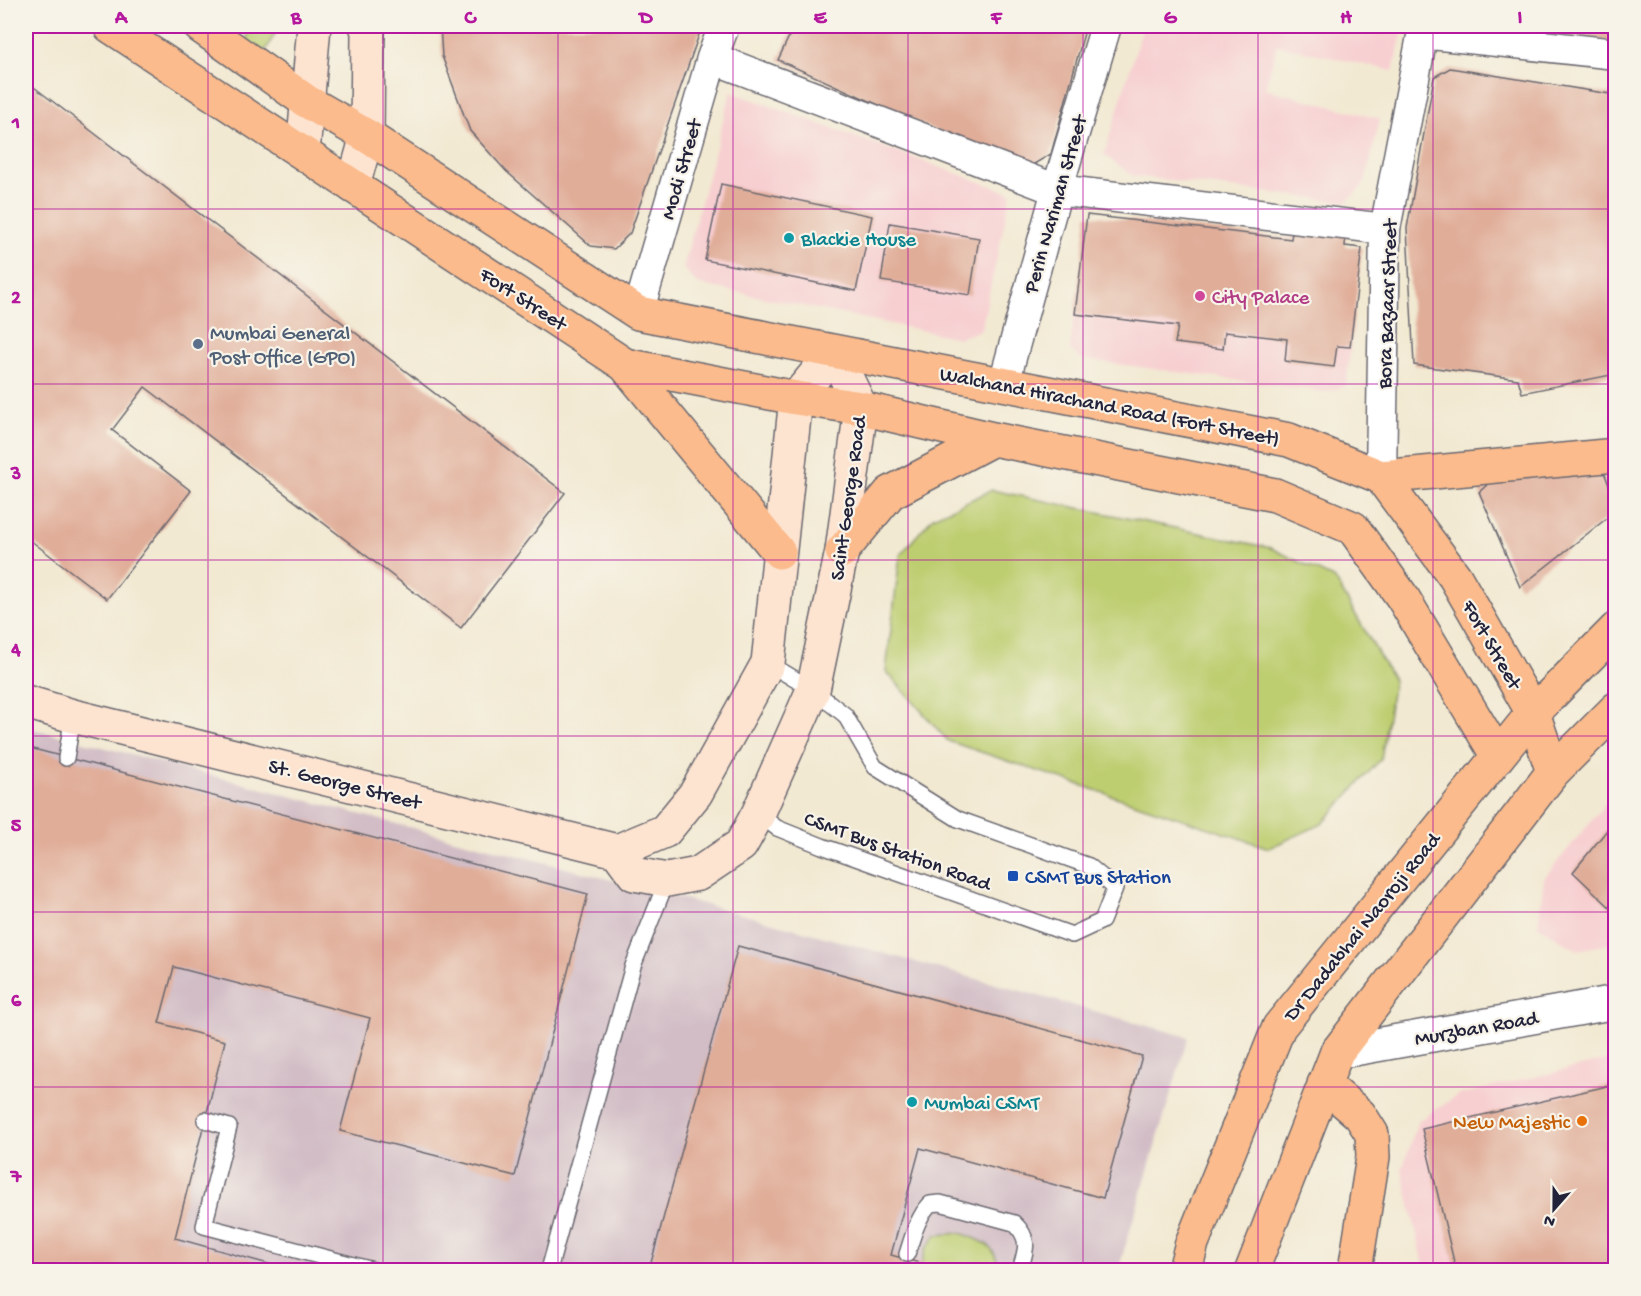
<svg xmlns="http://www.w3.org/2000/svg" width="1641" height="1296" font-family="'Gochi Hand',sans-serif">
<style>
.built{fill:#f7cfd1}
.industrial{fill:#d2bdc6}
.green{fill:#bdce70;stroke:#707856;stroke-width:1.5}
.building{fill:#e0ad99}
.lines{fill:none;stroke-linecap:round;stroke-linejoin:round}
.service-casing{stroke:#6b6870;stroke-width:18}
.minor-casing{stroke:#6b6870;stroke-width:33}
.tertiary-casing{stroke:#6b6870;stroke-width:36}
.secondary-casing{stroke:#6b6870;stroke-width:36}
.primary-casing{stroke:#6b6870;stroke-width:36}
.service{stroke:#fff;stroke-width:15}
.minor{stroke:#fff;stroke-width:30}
.tertiary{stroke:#fff;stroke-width:33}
.secondary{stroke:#fde4d1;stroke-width:33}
.primary{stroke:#fbbb8c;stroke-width:33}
.grid{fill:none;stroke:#b5179e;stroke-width:1.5;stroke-opacity:0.55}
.culture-dot{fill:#0f9aa8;stroke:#f7f3e8;stroke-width:2}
.hotel-dot{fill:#d1479c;stroke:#f7f3e8;stroke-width:2}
.service-dot{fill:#5c6f8a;stroke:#f7f3e8;stroke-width:2}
.transit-dot{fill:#1a4fb4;stroke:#f7f3e8;stroke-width:2}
.food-dot{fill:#e8710a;stroke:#f7f3e8;stroke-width:2}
.labels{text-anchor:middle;stroke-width:4.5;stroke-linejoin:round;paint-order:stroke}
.street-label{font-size:21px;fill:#22223b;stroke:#f7f3e8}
.culture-label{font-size:21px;fill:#0d838f;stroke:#f7f3e8;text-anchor:start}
.hotel-label{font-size:21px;fill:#b23c85;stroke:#f7f3e8;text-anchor:start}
.service-label{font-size:21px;fill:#4e5e75;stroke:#f7f3e8;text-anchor:start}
.transit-label{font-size:21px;fill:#164399;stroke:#f7f3e8;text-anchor:start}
.food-label{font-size:21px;fill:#c56008;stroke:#f7f3e8;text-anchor:end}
.neatline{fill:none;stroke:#b5179e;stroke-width:2}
.grid-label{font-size:20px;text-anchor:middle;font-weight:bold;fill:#b5179e}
</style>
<rect width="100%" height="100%" fill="#f7f3e8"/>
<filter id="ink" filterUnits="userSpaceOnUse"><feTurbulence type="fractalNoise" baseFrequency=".0167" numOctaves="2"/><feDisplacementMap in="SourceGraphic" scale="12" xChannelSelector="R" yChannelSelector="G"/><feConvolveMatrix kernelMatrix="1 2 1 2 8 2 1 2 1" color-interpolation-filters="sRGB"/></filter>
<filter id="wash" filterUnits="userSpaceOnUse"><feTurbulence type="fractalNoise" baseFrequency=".008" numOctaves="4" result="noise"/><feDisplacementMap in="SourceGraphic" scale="24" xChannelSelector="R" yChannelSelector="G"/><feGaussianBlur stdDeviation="1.35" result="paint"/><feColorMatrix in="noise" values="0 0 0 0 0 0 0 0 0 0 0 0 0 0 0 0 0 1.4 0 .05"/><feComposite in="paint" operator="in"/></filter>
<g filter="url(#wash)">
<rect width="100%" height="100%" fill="#f2e9d2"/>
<path class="built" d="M 1143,26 L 1404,26 L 1393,71 L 1277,45 L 1265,89 L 1380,119 L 1365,183 L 1346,202 L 1133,176 L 1104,155 Z
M 731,92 L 1011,193 L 981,330 L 959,338 L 697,284 L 683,268 Z
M 1087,215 L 1362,248 L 1346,386 L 1326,392 L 1080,359 L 1070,349 Z
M 1615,792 L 1615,943 L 1577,950 L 1538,926 L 1544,878 Z
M 1615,1058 L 1615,1270 L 1425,1270 L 1402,1170 L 1418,1121 L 1458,1095 Z"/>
<path class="industrial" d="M 26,727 L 726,910 L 1188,1037 L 1118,1270 L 26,1270 Z"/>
<path class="green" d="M 251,26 L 279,26 L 266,50 L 246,53 L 247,33 Z
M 992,490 L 1271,548 L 1335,579 L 1394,681 L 1381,759 L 1322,824 L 1269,848 L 948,741 L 886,671 L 900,555 L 933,517 Z
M 961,1233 C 986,1242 994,1244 1000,1270 L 920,1270 L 925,1250 L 936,1235 Z"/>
<g id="blocks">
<path class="building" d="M 440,26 L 702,26 L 630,233 L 614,249 L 591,246 L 506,171 L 470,131 L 442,56 Z
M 794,26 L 946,26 L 953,28 L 954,26 L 1086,26 L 1051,154 L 1024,170 L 778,60 Z
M 1476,26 L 1616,26 L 1616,43 Z
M 1450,68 L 1616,95 L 1616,374 L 1522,393 L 1518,379 L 1414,365 L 1407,228 L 1434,77 Z
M 26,81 L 565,493 L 461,628 L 145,387 L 112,430 L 191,491 L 107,599 L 26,537 Z
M 721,184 L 872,216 L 856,291 L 705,260 Z
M 1087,215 L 1291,239 L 1293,226 L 1346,233 L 1345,246 L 1362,248 L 1350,347 L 1337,346 L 1334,367 L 1285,361 L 1287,339 L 1225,332 L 1223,349 L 1175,343 L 1178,326 L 1075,314 Z
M 890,223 L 979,238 L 970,295 L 881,281 Z
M 1604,472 L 1616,504 L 1616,511 L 1520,587 L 1479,492 L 1493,480 Z
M 26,747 L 588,894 L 515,1176 L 340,1131 L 370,1018 L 174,967 L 159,1023 L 225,1041 L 175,1238 L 290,1270 L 26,1270 Z
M 1616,819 L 1616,913 L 1573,872 Z
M 738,946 L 1142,1056 L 1103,1198 L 920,1148 L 891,1255 L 941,1269 L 941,1270 L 649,1270 Z
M 1616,1084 L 1616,1270 L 1456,1270 L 1422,1129 Z"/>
</g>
</g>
<g filter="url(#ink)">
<use href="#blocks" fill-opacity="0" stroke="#6b6870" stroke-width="1.5"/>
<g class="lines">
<defs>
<path id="service" d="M 66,758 L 73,716
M 758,814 L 777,828 L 822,846 L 1072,935 L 1102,921 L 1115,888 L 1089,866 L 958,819 L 875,767 L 845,715 L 813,690 L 768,663
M 205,1120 L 229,1127 L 204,1226 L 373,1270
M 907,1254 C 913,1236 917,1218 930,1204 L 940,1203 L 1014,1223 C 1031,1239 1026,1250 1020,1270
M 549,1270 L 633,966 L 667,880"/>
<path id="minor" d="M 1422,33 L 1616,54
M 712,58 L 1057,190 L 1385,229
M 638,313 L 712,58 L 724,26
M 1004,383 L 1057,190 L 1106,26
M 1381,477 L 1385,229 L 1424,26"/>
<path id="tertiary" d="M 1337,1052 L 1616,1002"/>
<path id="secondary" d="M 303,152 L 314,26
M 353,186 L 367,136 L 368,31 L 366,26
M 834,352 L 861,408 L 842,551 L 813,690 L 758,814 L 741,845 L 698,874 L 667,880 L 634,874 L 617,851 L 665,831 L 696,793 L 768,663 L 796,398 Z
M 26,702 L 73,716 L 617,851"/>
<path id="primary" d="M 110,26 L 625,365 L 796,398 L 861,408 L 993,439 L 1275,495 L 1353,528 L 1403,598 L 1497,755
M 200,26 L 306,101 L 367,136 L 638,313 L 1289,440 L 1381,477 L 1616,455
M 625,365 L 779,552
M 1381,477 L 1455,577 L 1533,713 L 1553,772
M 842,551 L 890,493 L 993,439
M 1324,1084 L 1360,1115 L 1372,1134 L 1373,1157 L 1355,1270
M 1185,1270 L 1192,1243 L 1279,1027 L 1533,713 L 1616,629
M 1252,1270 L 1337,1052 L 1553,772 L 1616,709"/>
</defs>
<use href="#service" class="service-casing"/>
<use href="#minor" class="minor-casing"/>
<use href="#tertiary" class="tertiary-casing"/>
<use href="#secondary" class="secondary-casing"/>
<use href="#primary" class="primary-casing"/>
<use href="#service" class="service"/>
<use href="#minor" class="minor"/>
<use href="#tertiary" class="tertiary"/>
<use href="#secondary" class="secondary"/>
<use href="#primary" class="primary"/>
</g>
</g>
<path class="grid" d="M 208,26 L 208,1270M 383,26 L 383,1270M 558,26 L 558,1270M 733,26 L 733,1270M 908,26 L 908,1270M 1083,26 L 1083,1270M 1258,26 L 1258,1270M 1433,26 L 1433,1270M 26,209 L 1616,209M 26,384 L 1616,384M 26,560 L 1616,560M 26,736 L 1616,736M 26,912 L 1616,912M 26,1087 L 1616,1087"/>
<g class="culture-dot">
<circle cx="789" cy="238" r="6"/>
<circle cx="912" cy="1102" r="6"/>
</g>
<circle class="hotel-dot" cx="1200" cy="296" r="6"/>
<circle class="service-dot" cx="198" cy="344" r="6"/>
<rect class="transit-dot" x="1007" y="870" width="12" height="12" rx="3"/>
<circle class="food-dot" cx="1582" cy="1121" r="6"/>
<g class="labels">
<g class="street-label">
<text transform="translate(680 169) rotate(-74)" y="7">Modi Street</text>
<text transform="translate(1054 204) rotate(-74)" y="7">Perin Nariman Street</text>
<text transform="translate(524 298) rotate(33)" y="7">Fort Street</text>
<text transform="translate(1386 304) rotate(-88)" y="7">Bora Bazaar Street</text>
<text transform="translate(1110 405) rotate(11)" y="7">Walchand Hirachand Road (Fort Street)</text>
<text transform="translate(847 498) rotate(-82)" y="7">Saint George Road</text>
<text transform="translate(1493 644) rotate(60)" y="7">Fort Street</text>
<text transform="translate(345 783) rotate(14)" y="7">St. George Street</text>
<text transform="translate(898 850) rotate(20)" y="7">CSMT Bus Station Road</text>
<text transform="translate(1361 926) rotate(-51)" y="7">Dr Dadabhai Naoroji Road</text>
<text transform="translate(1476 1027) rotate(-10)" y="7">Murzban Road</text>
</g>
<g class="culture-label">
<text x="801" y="245">Blackie House</text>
<text x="924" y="1109">Mumbai CSMT</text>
</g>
<g class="hotel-label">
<text x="1212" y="303">City Palace</text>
</g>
<g class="service-label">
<text x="210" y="339">Mumbai General<tspan x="210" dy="24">Post Office (GPO)</tspan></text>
</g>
<g class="transit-label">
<text x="1025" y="883">CSMT Bus Station</text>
</g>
<g class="food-label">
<text x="1570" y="1128">New Majestic</text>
</g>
</g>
<rect width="1641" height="1296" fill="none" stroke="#f7f3e8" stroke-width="66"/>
<g transform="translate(1554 1209) rotate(201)" stroke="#f7f3e8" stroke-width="4.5" paint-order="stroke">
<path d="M0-4.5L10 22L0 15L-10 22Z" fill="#22223b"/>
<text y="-9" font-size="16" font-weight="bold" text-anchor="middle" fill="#22223b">N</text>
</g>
<rect x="33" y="33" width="1575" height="1230" class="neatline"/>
<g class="grid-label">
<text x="121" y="23">A</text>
<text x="296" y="23">B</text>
<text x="470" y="23">C</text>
<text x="646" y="23">D</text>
<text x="820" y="23">E</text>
<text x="996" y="23">F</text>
<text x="1170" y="23">G</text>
<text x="1346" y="23">H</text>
<text x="1520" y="23">I</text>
<text x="16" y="128">1</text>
<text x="16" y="303">2</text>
<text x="16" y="479">3</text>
<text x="16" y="655">4</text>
<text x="16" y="831">5</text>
<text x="16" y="1006">6</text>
<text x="16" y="1182">7</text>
</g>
</svg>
